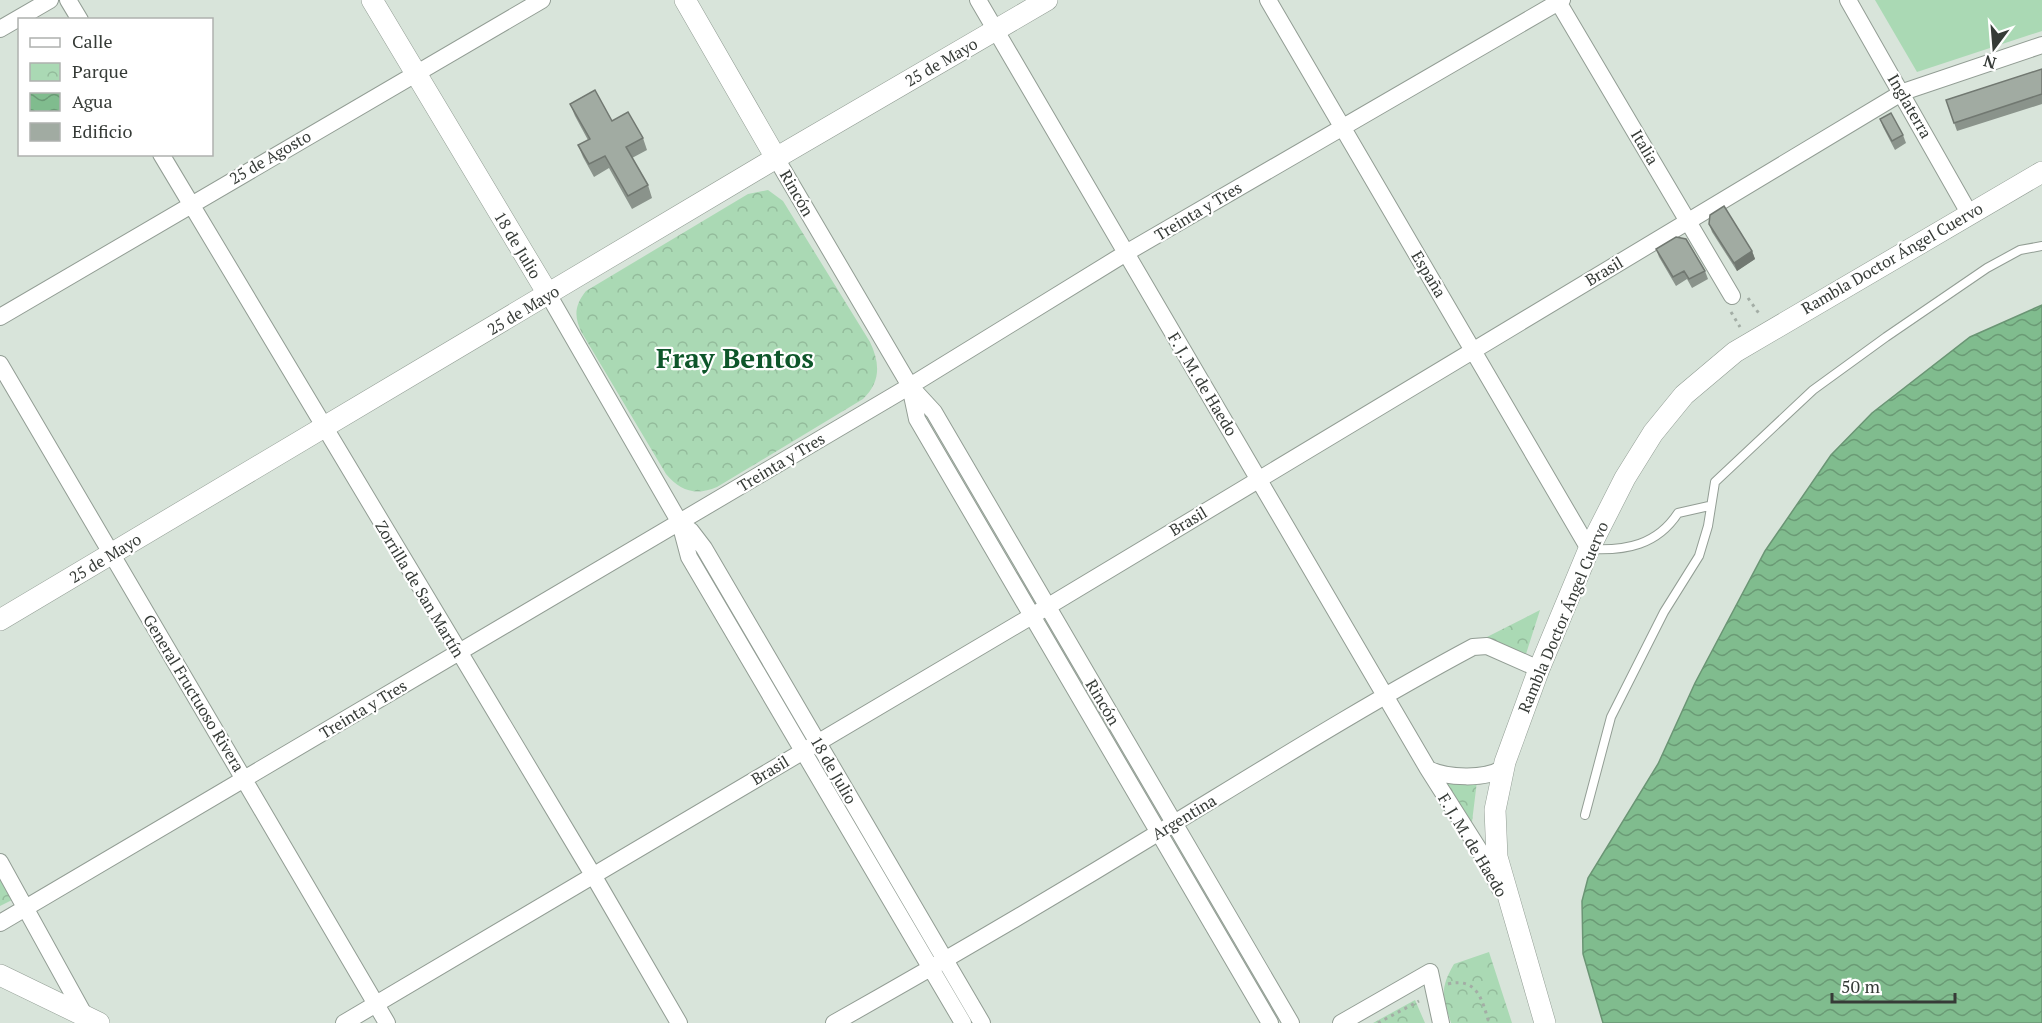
<svg xmlns="http://www.w3.org/2000/svg" width="2042" height="1023" font-family="'PT Serif',serif">
<style>
.park{fill:url(#park-crowns)}
.garden{fill:#aad9b4}
.water{fill:url(#water-waves);stroke:#6a9574;stroke-width:1.5}
.lines{fill:none;stroke-linecap:round;stroke-linejoin:round}
.service-casing{stroke:#929d94;stroke-width:10}
.minor-casing{stroke:#929d94;stroke-width:18}
.tertiary-casing{stroke:#929d94;stroke-width:22}
.path{stroke:#a3ada5;stroke-width:3;stroke-dasharray:3 4.5;stroke-linecap:butt}
.service{stroke:#fff;stroke-width:8}
.minor{stroke:#fff;stroke-width:16}
.tertiary{stroke:#fff;stroke-width:21}
.wall{fill:#8a938b}
.shaded-wall{fill:#717871}
.building{fill:#a1aba2;stroke:#717871;stroke-width:1.5}
.labels{text-anchor:middle;stroke-width:4.5;stroke-linejoin:round;paint-order:stroke}
.street-label{font-size:16px;fill:#363b37;stroke:#fff}
.town-label{font-size:28px;font-weight:bold;fill:#0e562a;stroke:#fff}
</style>
<defs>
<pattern id="park-crowns" width="20" height="18" patternUnits="userSpaceOnUse" patternTransform="scale(1.5)"><rect width="20" height="18" fill="#aad9b4"/><path d="M2 6a3 3 0 1 1 6 0M12 15a3 3 0 1 1 6 0" fill="none" stroke="#93bb9b"/></pattern>
<pattern id="water-waves" width="16" height="10" patternUnits="userSpaceOnUse" patternTransform="scale(1.5)"><rect width="16" height="10" fill="#80bc8e"/><path d="M0 5q4-4 8 0t8 0" fill="none" stroke="#6a9a75"/></pattern>
</defs>
<rect width="100%" height="100%" fill="#d8e4da"/>
<path class="park" d="M 768,190 L 783,201 L 870,342 C 880,363 881,382 863,399 L 717,487 C 696,496 680,491 666,474 L 582,333 C 574,317 574,306 586,291 L 748,194 Z
M 1540,610 L 1526,654 L 1485,638 Z
M 1445,780 L 1477,781 L 1472,822 L 1470,821 Z
M 0,879 L 12,900 L 0,906 Z
M 1489,952 L 1512,1023 L 1451,1023 C 1443,996 1439,990 1454,964 Z
M 1415,1000 L 1425,1023 L 1373,1023 Z"/>
<path class="garden" d="M 1875,0 L 2042,0 L 2042,31 L 1917,72 Z"/>
<path class="water" d="M 2042,305 L 2042,1023 L 1603,1023 L 1583,954 L 1582,901 L 1588,878 L 1658,764 L 1695,683 L 1765,551 L 1831,455 L 1872,413 L 1970,337 Z"/>
<g class="lines">
<defs>
<path id="service" d="M 1590,549 C 1626,551 1657,545 1678,513 L 1709,506
M 1585,815 L 1611,717 L 1664,612 L 1699,556 L 1708,526 L 1715,482 L 1813,390 L 1886,337 L 1987,268 L 2020,250 L 2042,246"/>
<path id="minor" d="M 68,0 L 80,20
M 978,0 L 1428,769 C 1446,778 1486,780 1503,768
M 1268,0 L 1589,549
M 1557,0 L 1732,296
M 1848,0 L 1969,213
M 0,29 L 50,0
M 161,154 L 593,875 L 679,1023
M 776,158 L 910,386 L 934,412 L 1291,1023
M 548,294 L 680,523 L 689,557 L 963,1023
M 0,317 L 542,0
M 0,364 L 387,1023
M 910,386 L 917,419 L 1270,1023
M 680,523 L 691,531 L 704,548 L 982,1023
M 1428,769 L 1485,859 L 1500,889
M 0,862 L 85,1016
M 0,923 L 910,386 L 1126,253 L 1562,0
M 344,1023 L 1047,607 L 1903,92 L 2042,45
M 834,1023 C 948,959 1060,893 1171,825 C 1271,764 1370,702 1473,647 L 1487,646 L 1539,669
M 1341,1023 L 1430,972 L 1441,1023"/>
<path id="tertiary" d="M 372,0 L 548,294
M 685,0 L 776,158
M 0,620 L 776,158 L 1047,0
M 0,975 L 99,1023
M 1545,1023 L 1497,857 L 1495,810 L 1505,762 L 1539,669 L 1589,549 L 1625,478 L 1653,433 L 1684,395 L 1735,352 L 2042,172"/>
</defs>
<use href="#service" class="service-casing"/>
<use href="#minor" class="minor-casing"/>
<use href="#tertiary" class="tertiary-casing"/>
<path class="path" d="M 1748,298 L 1760,315
M 1731,312 L 1740,327
M 1448,984 C 1477,977 1482,999 1489,1023
M 1378,1023 L 1419,1001"/>
<use href="#service" class="service"/>
<use href="#minor" class="minor"/>
<use href="#tertiary" class="tertiary"/>
</g>
<path class="wall" d="M 2042,69 L 2042,104 L 1957,131 L 1946,100 Z
M 570,104 L 612,121 L 643,138 L 647,150 L 632,158 L 648,185 L 652,198 L 632,209 L 609,168 L 594,177 L 583,157 L 578,145 L 588,140 L 575,116 Z
M 1880,119 L 1903,135 L 1906,143 L 1895,150 L 1883,127 Z
M 1709,224 L 1752,251 L 1755,259 L 1737,271 L 1712,232 Z
M 1656,249 L 1705,271 L 1708,279 L 1692,288 L 1687,279 L 1676,286 L 1659,257 Z"/>
<path class="shaded-wall" d="M 1752,251 L 1755,259 L 1737,271 L 1734,263 Z"/>
<path class="building" d="M 2042,69 L 2042,94 L 1954,123 L 1946,100 Z
M 595,90 L 612,121 L 628,112 L 643,138 L 626,147 L 648,185 L 628,196 L 605,156 L 589,164 L 578,145 L 590,139 L 570,104 Z
M 1891,113 L 1903,135 L 1892,141 L 1880,119 Z
M 1724,206 L 1752,251 L 1734,263 L 1709,224 L 1710,215 Z
M 1676,237 L 1686,239 L 1705,271 L 1689,279 L 1684,271 L 1673,277 L 1656,249 Z"/>
<g class="labels">
<g class="street-label">
<text transform="translate(941 62) rotate(-30)" y="6">25 de Mayo</text>
<text transform="translate(1910 106) rotate(60)" y="6">Inglaterra</text>
<text transform="translate(1645 147) rotate(59)" y="6">Italia</text>
<text transform="translate(270 157) rotate(-30)" y="6">25 de Agosto</text>
<text transform="translate(797 193) rotate(60)" y="6">Rincón</text>
<text transform="translate(1198 211) rotate(-31)" y="6">Treinta y Tres</text>
<text transform="translate(518 245) rotate(59)" y="6">18 de Julio</text>
<text transform="translate(1892 258) rotate(-30)" y="6">Rambla Doctor Ángel Cuervo</text>
<text transform="translate(1604 271) rotate(-31)" y="6">Brasil</text>
<text transform="translate(1429 274) rotate(59)" y="6">España</text>
<text transform="translate(523 310) rotate(-31)" y="6">25 de Mayo</text>
<text transform="translate(1203 384) rotate(59)" y="6">F. J. M. de Haedo</text>
<text transform="translate(781 462) rotate(-31)" y="6">Treinta y Tres</text>
<text transform="translate(1188 521) rotate(-31)" y="6">Brasil</text>
<text transform="translate(105 558) rotate(-31)" y="6">25 de Mayo</text>
<text transform="translate(420 589) rotate(59)" y="6">Zorrilla de San Martín</text>
<text transform="translate(1563 617) rotate(-67)" y="6">Rambla Doctor Ángel Cuervo</text>
<text transform="translate(194 693) rotate(59)" y="6">General Fructuoso Rivera</text>
<text transform="translate(1103 702) rotate(59)" y="6">Rincón</text>
<text transform="translate(363 709) rotate(-31)" y="6">Treinta y Tres</text>
<text transform="translate(770 770) rotate(-31)" y="6">Brasil</text>
<text transform="translate(834 770) rotate(60)" y="6">18 de Julio</text>
<text transform="translate(1184 817) rotate(-31)" y="6">Argentina</text>
<text transform="translate(1473 845) rotate(59)" y="6">F. J. M. de Haedo</text>
</g>
<g class="town-label">
<text x="735" y="368">Fray Bentos</text>
</g>
</g>
<rect x="18" y="18" width="195" height="138" fill="#ffffff" stroke="#afb1af" stroke-width="1.5"/>
<rect x="30" y="38" width="30" height="9" fill="#ffffff" stroke="#afb1af" stroke-width="1.5"/>
<text x="72" y="48" font-size="18" fill="#363b37">Calle</text>
<rect x="30" y="63" width="30" height="18" fill="url(#park-crowns)" stroke="#afb1af" stroke-width="1.5"/>
<text x="72" y="78" font-size="18" fill="#363b37">Parque</text>
<rect x="30" y="93" width="30" height="18" fill="url(#water-waves)" stroke="#afb1af" stroke-width="1.5"/>
<text x="72" y="108" font-size="18" fill="#363b37">Agua</text>
<rect x="30" y="123" width="30" height="18" fill="#a1aba2" stroke="#afb1af" stroke-width="1.5"/>
<text x="72" y="138" font-size="18" fill="#363b37">Edificio</text>
<g transform="translate(1994 48) rotate(196)" stroke="#ffffff" stroke-width="4.5" paint-order="stroke">
<path d="M0-4.5L10 22L0 15L-10 22Z" fill="#363b37"/>
<text y="-9" font-size="16" font-weight="bold" text-anchor="middle" fill="#363b37">N</text>
</g>
<path d="M1832 993v9h123v-9" fill="none" stroke="#363b37" stroke-width="3"/>
<text x="1841" y="993" font-size="18" fill="#363b37" stroke="#ffffff" stroke-width="4.5" paint-order="stroke">50 m</text>
</svg>
